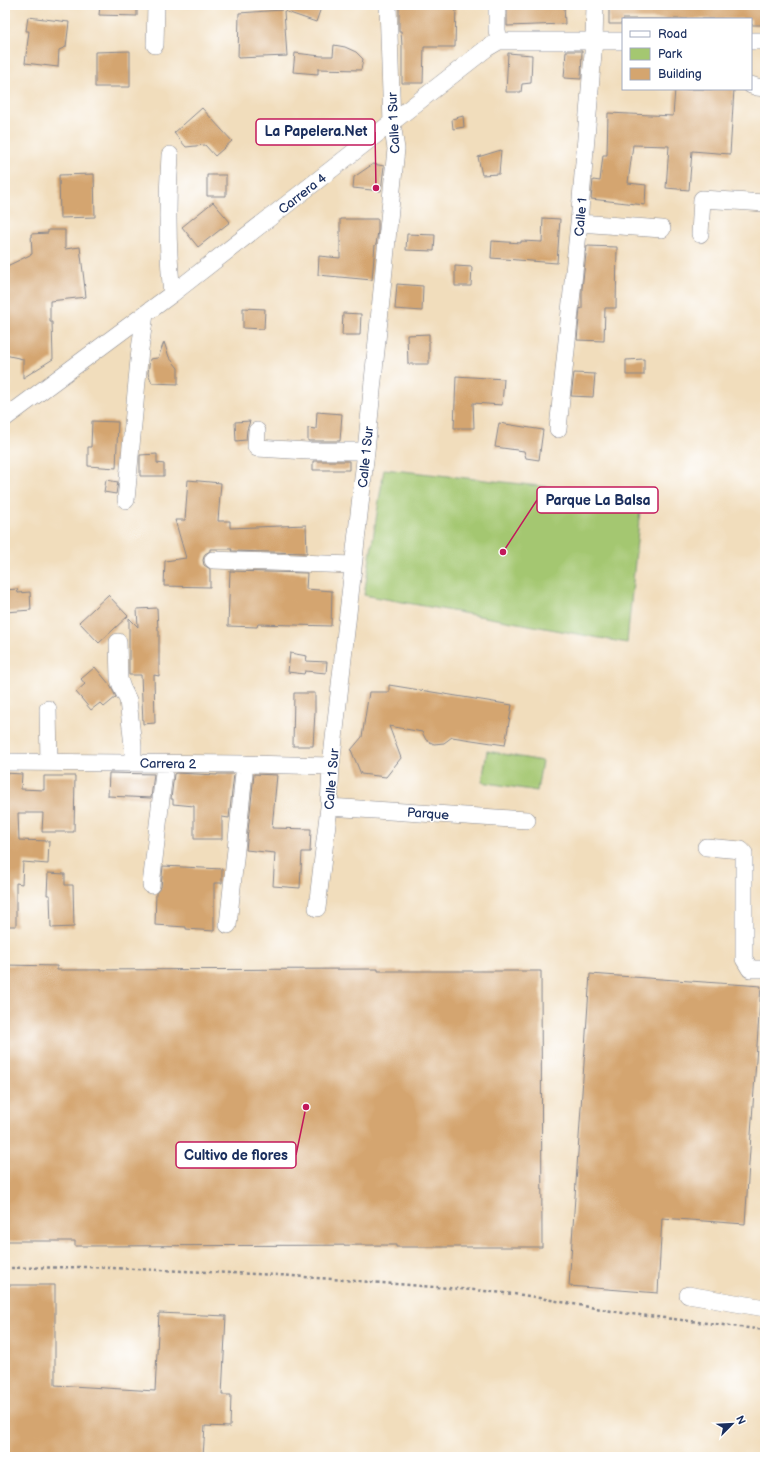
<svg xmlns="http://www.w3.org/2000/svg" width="770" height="1462" font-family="'Balsamiq Sans',sans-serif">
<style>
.green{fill:#a4c771;stroke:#607b68}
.building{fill:#d4a56f}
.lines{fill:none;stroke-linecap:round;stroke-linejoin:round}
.minor-casing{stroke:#86868d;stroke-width:18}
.path{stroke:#86868d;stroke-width:2.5;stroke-dasharray:3 3;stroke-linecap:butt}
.minor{stroke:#fff;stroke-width:17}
.labels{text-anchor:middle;stroke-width:3;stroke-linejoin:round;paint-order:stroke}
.street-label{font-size:13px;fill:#1b2f5e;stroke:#fff}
.leader{fill:none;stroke:#c2185b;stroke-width:1.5}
.callout-dot{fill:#c2185b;stroke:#fff;stroke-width:1.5}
.callout{fill:#fff;stroke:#c2185b;stroke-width:1.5}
.callout-label{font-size:14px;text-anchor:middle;font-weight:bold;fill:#1b2f5e}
</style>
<rect width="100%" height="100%" fill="#fff"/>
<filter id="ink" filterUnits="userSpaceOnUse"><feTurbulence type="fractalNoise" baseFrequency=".025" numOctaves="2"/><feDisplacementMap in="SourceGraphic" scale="8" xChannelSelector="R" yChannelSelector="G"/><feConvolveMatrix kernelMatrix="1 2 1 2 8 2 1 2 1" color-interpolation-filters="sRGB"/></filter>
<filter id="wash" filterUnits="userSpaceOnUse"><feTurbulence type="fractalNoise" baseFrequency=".012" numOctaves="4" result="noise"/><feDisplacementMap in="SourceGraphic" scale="16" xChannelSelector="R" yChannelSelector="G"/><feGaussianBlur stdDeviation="0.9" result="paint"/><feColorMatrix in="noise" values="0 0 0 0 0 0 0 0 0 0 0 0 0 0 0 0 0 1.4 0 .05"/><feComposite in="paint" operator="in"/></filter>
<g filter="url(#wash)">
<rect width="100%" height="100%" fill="#f1ddbc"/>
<path class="green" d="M 384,469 L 549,487 L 640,510 L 627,643 L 364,595 Z
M 487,751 L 542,761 L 537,791 L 482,782 Z"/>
<g id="blocks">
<path class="building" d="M 100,5 L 137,5 L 137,16 L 99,15 Z
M 273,5 L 322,5 L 316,22 L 284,11 L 287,56 L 238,58 L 239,13 L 282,10 L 273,6 Z
M 399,5 L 456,5 L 455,47 L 424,47 L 423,83 L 402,83 L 402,46 L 401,31 L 399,31 Z
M 507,5 L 564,5 L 565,24 L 507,26 Z
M 609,5 L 765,5 L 765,25 L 751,25 L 751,19 L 623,19 L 623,24 L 609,24 Z
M 28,17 L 69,22 L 66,47 L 59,50 L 58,67 L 25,63 L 29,31 L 26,31 Z
M 334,45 L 345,47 L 356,52 L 363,59 L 361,70 L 318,69 L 318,74 L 293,72 L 295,53 L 321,56 L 333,56 Z
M 130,51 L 130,87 L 95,87 L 95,52 Z
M 566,51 L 582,51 L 581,79 L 564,78 Z
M 508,53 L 532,55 L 531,83 L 522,84 L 521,92 L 506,92 Z
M 675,89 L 734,89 L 730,154 L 692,151 L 689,190 L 666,188 L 669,146 L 633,145 L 628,183 L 646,185 L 645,205 L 591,199 L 593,180 L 600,181 L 603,155 L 607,155 L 608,113 L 673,116 Z
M 202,108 L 232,141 L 215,156 L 205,145 L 186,147 L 174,133 Z
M 463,116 L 464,127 L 453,129 L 452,119 Z
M 501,150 L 499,174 L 482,175 L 478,157 Z
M 373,164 L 384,166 L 381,191 L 353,188 L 354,177 Z
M 94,174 L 95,217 L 60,218 L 59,175 Z
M 207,175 L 226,175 L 226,196 L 207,196 Z
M 213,202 L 230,222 L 198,247 L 182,227 Z
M 543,218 L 560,219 L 557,263 L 491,258 L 492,241 L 521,243 L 521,241 L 542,242 Z
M 340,219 L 378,219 L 378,231 L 376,245 L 375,245 L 372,280 L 318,275 L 319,256 L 340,258 Z
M 48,230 L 65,230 L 65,249 L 80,247 L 86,297 L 50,301 L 50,322 L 52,322 L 53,359 L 23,378 L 23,359 L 5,355 L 5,267 L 32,254 L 31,234 L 48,233 Z
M 407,234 L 435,235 L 434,251 L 406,250 Z
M 587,246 L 617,247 L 616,308 L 605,308 L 604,341 L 577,340 L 580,308 L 582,309 L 582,288 Z
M 455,266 L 472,267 L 471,286 L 455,286 Z
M 397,284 L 423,286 L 422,311 L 395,309 Z
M 243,308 L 265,309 L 264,329 L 243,328 Z
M 343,313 L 361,314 L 360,335 L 342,335 Z
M 429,334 L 429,364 L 408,364 L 407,335 Z
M 164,342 L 169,357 L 178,368 L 178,384 L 152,383 L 148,373 L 150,359 L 158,358 Z
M 644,359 L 644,375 L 626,375 L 626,360 Z
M 574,373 L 595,374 L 593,397 L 571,396 Z
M 456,376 L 504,379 L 502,405 L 473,403 L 474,428 L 454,428 Z
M 317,412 L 342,414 L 340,441 L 308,441 L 308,428 L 316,429 Z
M 92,421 L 118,422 L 116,468 L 88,466 L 88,447 L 91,447 Z
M 250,421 L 247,430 L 246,440 L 236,441 L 235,422 Z
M 499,423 L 543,430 L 539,460 L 526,458 L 524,451 L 495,447 Z
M 157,454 L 157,463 L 164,464 L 164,476 L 140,476 L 140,455 Z
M 313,461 L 349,461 L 349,470 L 313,470 Z
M 106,480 L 118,482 L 116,494 L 104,492 Z
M 188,480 L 221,483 L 218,521 L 230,521 L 230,528 L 306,525 L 307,553 L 231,551 L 232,549 L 210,549 L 210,551 L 205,554 L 203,560 L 204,565 L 210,569 L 210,587 L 164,586 L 165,561 L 186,558 L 175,520 L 185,520 Z
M 230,571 L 307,573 L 306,589 L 332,591 L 331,626 L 258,624 L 257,627 L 228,626 Z
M 17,589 L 18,593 L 30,592 L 31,610 L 6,612 L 5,590 Z
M 108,595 L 128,616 L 99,643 L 79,622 Z
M 157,608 L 158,630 L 159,630 L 159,676 L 154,675 L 155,723 L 143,724 L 141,675 L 129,675 L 129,618 L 138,627 L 137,609 Z
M 290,653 L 307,656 L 306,661 L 327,662 L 326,673 L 305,671 L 304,674 L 288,672 Z
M 95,667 L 110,685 L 116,697 L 104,707 L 100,703 L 91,710 L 76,692 L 85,684 L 81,679 Z
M 389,685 L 512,705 L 505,745 L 452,737 L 444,743 L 434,744 L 426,740 L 422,732 L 389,726 L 401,758 L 386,777 L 361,774 L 351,750 L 362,737 L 369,692 L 389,692 Z
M 294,693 L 315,693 L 315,712 L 313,746 L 293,746 Z
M 5,773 L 22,774 L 21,789 L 44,790 L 44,776 L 75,776 L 74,832 L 42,832 L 43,813 L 18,813 L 19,840 L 49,841 L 48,864 L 23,862 L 22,884 L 16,883 L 16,926 L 5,926 Z
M 109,773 L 154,774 L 151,798 L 108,796 Z
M 176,773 L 217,775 L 217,774 L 234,774 L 229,818 L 222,817 L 222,839 L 194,839 L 194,806 L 173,804 L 173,799 L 171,799 L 174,774 Z
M 254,774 L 277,775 L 272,828 L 311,829 L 310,852 L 302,852 L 300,888 L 273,886 L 275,853 L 246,850 Z
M 163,866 L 222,869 L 222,883 L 214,883 L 214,931 L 186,929 L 186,927 L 155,925 L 156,893 L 161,887 Z
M 48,873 L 65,874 L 65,885 L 73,885 L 74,927 L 51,928 L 50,895 L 47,895 Z
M 5,965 L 57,966 L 57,970 L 378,969 L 378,971 L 541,971 L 542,1247 L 396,1247 L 396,1245 L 75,1246 L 75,1241 L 5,1241 Z
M 590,974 L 761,986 L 745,1224 L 662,1218 L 658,1293 L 569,1286 Z
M 5,1285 L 55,1285 L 55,1385 L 155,1391 L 159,1313 L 226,1316 L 222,1395 L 231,1395 L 230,1427 L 205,1426 L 203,1457 L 5,1457 Z"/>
</g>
</g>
<g filter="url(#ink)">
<use href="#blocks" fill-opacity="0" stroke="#86868d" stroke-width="1"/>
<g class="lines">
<defs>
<path id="minor" d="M 497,5 L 497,30 L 499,41
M 751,41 L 765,41
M 155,45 L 156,5
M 751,85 L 757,87 L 765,88
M 170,155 C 167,201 167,248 172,294
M 579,223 L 662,229
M 700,234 L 702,199 L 765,203
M 5,418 L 172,294 L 487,48 L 499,41 L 623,41
M 558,429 L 579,223 L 594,41 L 595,5
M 257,431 L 256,446 L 257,448 L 308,451 L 366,451
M 126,500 L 140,349 L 145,314
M 213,560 L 353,565
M 118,642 L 119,679 L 122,688 L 128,700 L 133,746 L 133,763
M 48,709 L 49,762
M 5,762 L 245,764 L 331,766
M 329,807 L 527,820
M 706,847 L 741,850 L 744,853 L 744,959 L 750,969 L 765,969
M 151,885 L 165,764
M 317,908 L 329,807 L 331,766 L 366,451 L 396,149 L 392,123 L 388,5
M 228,925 L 245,764
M 688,1295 L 765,1308"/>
</defs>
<use href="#minor" class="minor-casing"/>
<path class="path" d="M 5,1268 L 87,1267 L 279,1275 L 474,1290 L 523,1295 L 623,1313 L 765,1330"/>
<use href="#minor" class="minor"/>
</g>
</g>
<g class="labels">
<g class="street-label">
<text transform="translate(393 123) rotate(-93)" y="5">Calle 1 Sur</text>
<text transform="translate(302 193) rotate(-38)" y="5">Carrera 4</text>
<text transform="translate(580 217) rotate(-85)" y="5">Calle 1</text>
<text transform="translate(365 457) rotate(-84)" y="5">Calle 1 Sur</text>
<text transform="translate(168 763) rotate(1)" y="5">Carrera 2</text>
<text transform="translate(331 779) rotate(-85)" y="5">Calle 1 Sur</text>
<text transform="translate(428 813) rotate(4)" y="5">Parque</text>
</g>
</g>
<path class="leader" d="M376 188L375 132M503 552L537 500M306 1107L296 1155"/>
<g class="callout-dot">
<circle cx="376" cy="188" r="4"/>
<circle cx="503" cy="552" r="4"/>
<circle cx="306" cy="1107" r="4"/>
</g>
<g class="callout">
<rect x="256" y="119" width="119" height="26" rx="4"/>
<rect x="537" y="487" width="121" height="26" rx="4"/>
<rect x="176" y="1142" width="120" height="26" rx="4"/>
</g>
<g class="callout-label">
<text x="316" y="136">La Papelera.Net</text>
<text x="598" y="505">Parque La Balsa</text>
<text x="236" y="1160">Cultivo de flores</text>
</g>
<rect width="770" height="1462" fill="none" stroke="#fff" stroke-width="20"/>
<rect x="622" y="18" width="130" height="72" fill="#ffffff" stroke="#a4acbf"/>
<rect x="630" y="31" width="20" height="6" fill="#ffffff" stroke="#a4acbf"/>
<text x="658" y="38" font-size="12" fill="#1b2f5e">Road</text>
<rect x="630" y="48" width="20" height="12" fill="#a4c771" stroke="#a4acbf"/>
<text x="658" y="58" font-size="12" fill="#1b2f5e">Park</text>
<rect x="630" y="68" width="20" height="12" fill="#d4a56f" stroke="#a4acbf"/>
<text x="658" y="78" font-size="12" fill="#1b2f5e">Building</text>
<g transform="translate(732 1424) rotate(66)" stroke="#ffffff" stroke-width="3" paint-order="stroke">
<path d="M0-3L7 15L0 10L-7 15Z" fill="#1b2f5e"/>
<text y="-6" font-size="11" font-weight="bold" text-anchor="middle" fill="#1b2f5e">N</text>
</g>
</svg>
